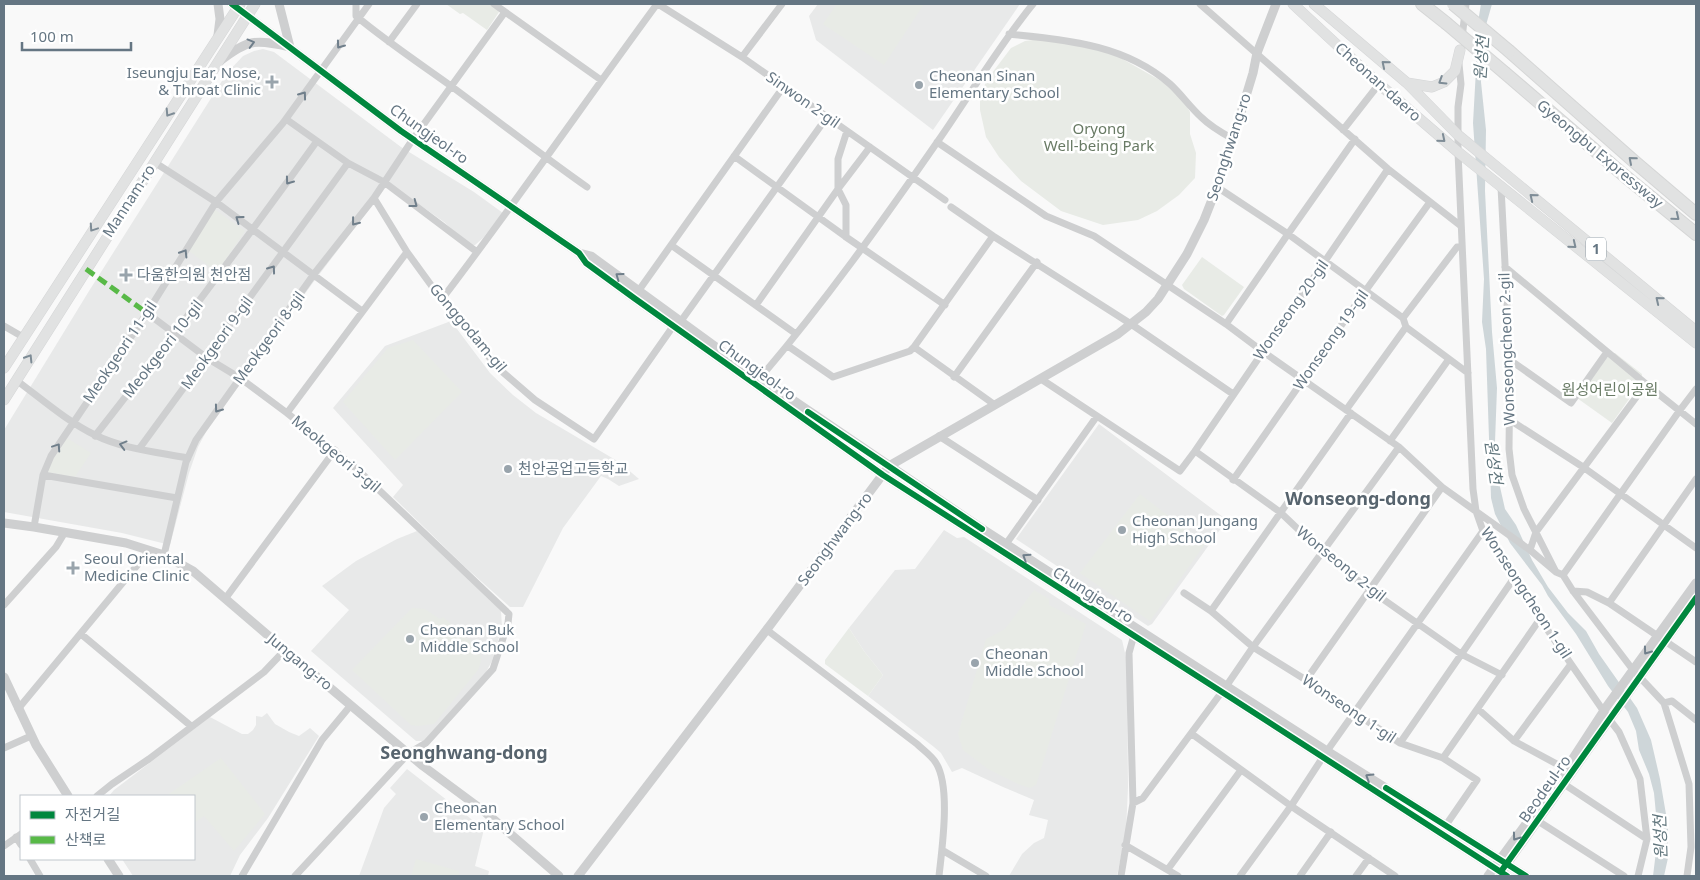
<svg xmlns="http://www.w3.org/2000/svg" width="1700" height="880" font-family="'Noto Sans','Noto Sans KR',sans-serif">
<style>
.built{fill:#e8e9e9}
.green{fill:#e8ebe6}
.water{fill:#ced6d9}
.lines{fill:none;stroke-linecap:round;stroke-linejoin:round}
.secondary-casing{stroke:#d5d6d7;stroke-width:11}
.primary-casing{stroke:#d5d6d7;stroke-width:11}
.motorway-casing{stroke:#d5d6d6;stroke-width:14}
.minor{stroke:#cecfd0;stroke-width:7}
.tertiary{stroke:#cecfd0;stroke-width:9}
.secondary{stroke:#e1e2e2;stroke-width:10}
.primary{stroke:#e1e2e2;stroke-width:10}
.motorway{stroke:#e1e2e2;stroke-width:12}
.motorway-bridge-casing{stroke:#d5d6d6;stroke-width:14;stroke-linecap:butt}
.motorway-bridge{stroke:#e1e2e2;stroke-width:12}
.quiet{stroke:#58b947;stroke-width:5;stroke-dasharray:10 5;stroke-linecap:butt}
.cycleway-casing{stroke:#fff;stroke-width:9}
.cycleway{stroke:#00873e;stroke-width:6}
.oneway{stroke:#707f8b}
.oneway2{stroke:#7e8c96}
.poi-dot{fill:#99a4ac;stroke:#fff;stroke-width:2}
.labels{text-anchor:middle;stroke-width:5;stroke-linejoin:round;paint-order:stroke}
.shield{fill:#fff;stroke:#939fa8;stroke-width:1}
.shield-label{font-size:14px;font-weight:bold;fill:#657683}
.poi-label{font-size:15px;fill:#657683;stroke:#fff;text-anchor:start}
.street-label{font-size:15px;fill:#657683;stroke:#fff}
.park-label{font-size:15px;fill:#687a64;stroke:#fff}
.water-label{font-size:16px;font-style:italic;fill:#60757c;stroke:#fff}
.quarter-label{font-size:18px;font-weight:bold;fill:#57646e;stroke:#fff}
</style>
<rect width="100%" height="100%" fill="#f9f9f9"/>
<path class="built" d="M 818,4 L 1020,4 L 933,130 L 816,40 L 809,16 Z
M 263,49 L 274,52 L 401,147 L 474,192 L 503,213 L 483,238 L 475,245 L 470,246 L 444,222 L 389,183 L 312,284 L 206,432 L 198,447 L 189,473 L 170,545 L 122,533 L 4,512 L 4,430 L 89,291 L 227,73 L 243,56 L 254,51 Z
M 451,321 L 490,373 L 513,395 L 536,413 L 619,462 L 639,479 L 619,486 L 608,479 L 601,476 L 563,528 L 523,607 L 510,607 L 464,566 L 393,497 L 403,485 L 333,408 L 385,346 Z
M 1099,424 L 1227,520 L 1152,624 L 1148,626 L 1016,539 Z
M 944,530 L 957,538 L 964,537 L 1122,640 L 1127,662 L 1128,787 L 1126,832 L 1117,876 L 1009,876 L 1022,854 L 1034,843 L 1044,838 L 1048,820 L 1029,815 L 1034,800 L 1003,787 L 962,768 L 952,772 L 941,753 L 934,747 L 868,696 L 883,675 L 864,651 L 849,628 L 895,570 L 915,569 Z
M 417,531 L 501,611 L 502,627 L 492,661 L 486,672 L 424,741 L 416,741 L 311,651 L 349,610 L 322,586 L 356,561 L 397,539 Z
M 267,713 L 275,724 L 289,732 L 299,736 L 310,728 L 319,736 L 268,818 L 240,855 L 230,876 L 133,876 L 122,859 L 194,859 L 194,796 L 109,796 L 114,790 L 210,717 L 242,734 L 248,734 L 253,730 L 256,725 L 256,716 L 262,717 Z
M 407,769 L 484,829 L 475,866 L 489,871 L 488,876 L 359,876 L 384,808 L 396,794 L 390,788 Z"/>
<path class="green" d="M 446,4 L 492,4 L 497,8 L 499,12 L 487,30 L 463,13 L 460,14 Z
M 837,4 L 924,4 L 884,65 L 823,24 Z
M 1040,39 L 1069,43 L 1112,53 L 1163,82 L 1184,102 L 1190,112 L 1190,134 L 1196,153 L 1195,178 L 1179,195 L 1157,211 L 1138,220 L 1103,225 L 1061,211 L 1021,181 L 999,157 L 986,137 L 980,110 L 980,99 L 986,81 L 1011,48 L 1025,41 Z
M 214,209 L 245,231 L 217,272 L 189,251 Z
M 1202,257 L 1244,287 L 1224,315 L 1222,316 L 1184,289 L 1182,285 Z
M 413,340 L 462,392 L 395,460 L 343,402 L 388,348 Z
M 1615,353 L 1642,374 L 1642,381 L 1612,423 L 1577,398 L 1610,354 Z
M 67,438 L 91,453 L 75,477 L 48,472 L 50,464 Z
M 1140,494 L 1205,544 L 1150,621 L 1080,573 Z
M 1034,590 L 1049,599 L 1049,605 L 1086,624 L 1036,785 L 1030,788 L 1018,784 L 988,769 L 963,750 L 958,734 L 986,639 L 1005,629 Z
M 412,608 L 425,609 L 440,619 L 443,617 L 476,646 L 473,649 L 480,655 L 481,661 L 478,670 L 434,724 L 417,726 L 411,725 L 352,670 Z
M 849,628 L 864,651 L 883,675 L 868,696 L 825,664 L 825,660 Z
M 221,758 L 265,814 L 234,851 L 204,816 L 194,823 L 194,796 L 166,796 Z
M 416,859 L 459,871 L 459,876 L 411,876 Z"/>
<path class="water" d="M 1481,4 L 1492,4 L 1486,25 L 1482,50 L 1481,82 L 1486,130 L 1485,191 L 1492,332 L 1497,388 L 1495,442 L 1498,478 L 1505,509 L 1516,525 L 1532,560 L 1548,587 L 1568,613 L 1586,631 L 1599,654 L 1637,708 L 1651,740 L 1660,779 L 1668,826 L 1668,858 L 1664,876 L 1653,876 L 1658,835 L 1654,793 L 1649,774 L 1639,750 L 1636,731 L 1628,712 L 1608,686 L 1576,634 L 1548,596 L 1542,585 L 1510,543 L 1495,514 L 1491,498 L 1486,349 L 1482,322 L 1484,279 L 1473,123 L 1479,16 Z"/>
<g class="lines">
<defs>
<path id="secondary" d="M 4,368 L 240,4
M 4,400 L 255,4"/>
<path id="primary" d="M 1293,4 L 1379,84 L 1458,152 L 1696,343
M 1314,4 L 1407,83 L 1458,135 L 1696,331
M 1407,83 L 1432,87 L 1444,82 L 1455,71 L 1460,50"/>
<path id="motorway" d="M 1422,4 L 1446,23
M 1509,51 L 1636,163 L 1696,214
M 1505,73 L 1626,177 L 1696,234"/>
</defs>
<use href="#secondary" class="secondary-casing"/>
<use href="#primary" class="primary-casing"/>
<use href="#motorway" class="motorway-casing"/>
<path class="minor" d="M 356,4 L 356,16 C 386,41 419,63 451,86 C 497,120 541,155 587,187
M 494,4 L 601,80
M 658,4 L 742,57 L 945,200
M 1200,4 L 1388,169 L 1461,226
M 1009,34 C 1066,40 1124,44 1170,84 C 1181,94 1190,107 1201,117 C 1210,126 1222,133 1233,139
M 1462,38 L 1466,4
M 389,42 L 417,4
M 742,57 L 782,4
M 1459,64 L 1461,84 L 1458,107 L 1458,152 L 1473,489 L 1476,511 L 1483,531 L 1540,619 L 1609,719 L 1619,732 L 1640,779 L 1647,839 L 1638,876
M 286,119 L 348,163 L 384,182 L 477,252
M 1343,130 L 1379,84
M 937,142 L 1046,216 L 1094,236 L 1226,324 L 1262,351 L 1399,447 L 1442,487 L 1530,550 L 1556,572
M 734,156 L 846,237 L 945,305
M 154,162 L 216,202 L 362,311
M 1217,187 L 1288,234 L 1403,318
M 1501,187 L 1510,360 L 1509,449 L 1512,475 L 1524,509 L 1556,572 L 1563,575 L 1573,591 L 1633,670 L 1664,703 L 1689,784 L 1691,847 L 1687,876
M 374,198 L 407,252 L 439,296 L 498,368 L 535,400 L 594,439 L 674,325
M 951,207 L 993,236 L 1131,324 L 1233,394
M 993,236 L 914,347 L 995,405
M 846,237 L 846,205 L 838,189 L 870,147
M 671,245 L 796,334
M 1505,267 L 1646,384 L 1696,424
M 637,293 L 784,86
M 442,299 C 516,202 585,102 657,4
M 756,305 L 838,189 L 838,159 L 847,131
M 147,313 L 207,358 L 240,378 L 287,413 L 358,470 L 509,614 L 508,623 L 493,669 L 426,743 L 409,753 L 295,876
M 681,321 L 827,117
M 1226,324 L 1288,234 L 1355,139
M 4,326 L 23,337
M 1406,327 L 1468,373
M 788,346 L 833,377 L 910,351 L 914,347
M 1510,360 L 1571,403 L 1607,352
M 954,377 L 1037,262
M 760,378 C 824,303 882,222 938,141 C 970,95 998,47 1033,4
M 1041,379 L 1180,471 L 1195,451 L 1280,512 L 1322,552 L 1370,590 L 1461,654 L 1502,675
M 16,380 C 39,397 69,423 95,435 C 123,449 157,452 188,458
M 1346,410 L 1406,327 L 1403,318 L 1457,247 L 1461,247
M 287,413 L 407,252
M 1510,420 L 1583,467 L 1696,548
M 95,436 C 171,339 245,241 317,141
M 939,436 L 1038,500
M 1390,441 L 1449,359
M 139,449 L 348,163
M 1195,451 L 1388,169
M 43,475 L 177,498
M 1233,480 L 1366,290 L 1430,202
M 34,527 L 43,475 L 51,456 L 147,313 L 216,202 L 283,123 L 369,4
M 1006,544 L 1097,416
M 1530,550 L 1536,532 L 1646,384
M 164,555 L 186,462 L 196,440 L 314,274 L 374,198 L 413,139 L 505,12
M 1563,575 L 1680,410 L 1696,389
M 1573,591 L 1587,592 L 1609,603 L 1696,662
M 1184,593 L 1211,611 L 1253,647 L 1306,680 L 1400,743 L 1443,758 L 1477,780 L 1446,825
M 225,599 L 335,450
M 1609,603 L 1696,479
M 4,605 L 56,547 L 65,532
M 1211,611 L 1351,413
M 767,630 L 917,744 C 923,750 932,756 936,763 C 951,787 942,848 939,876
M 81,634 L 191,726
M 1306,680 L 1442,487
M 1664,703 L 1672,701 L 1696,720
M 18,709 L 149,551
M 1478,709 L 1514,741 L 1566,769
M 1192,734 L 1291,806 L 1395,876
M 1514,741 L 1571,664
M 1400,743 L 1514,578
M 4,748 L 31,736
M 1327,751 L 1483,531
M 1443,758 L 1540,619
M 1564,784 L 1647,839
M 97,796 L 112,784 L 149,759 L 264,672 L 285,650
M 1133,803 L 1143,798 L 1227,685 L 1253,647 L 1399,447
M 1538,821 L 1624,876
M 16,837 L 21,845
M 1125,845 L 1178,876
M 4,846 L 21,834
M 942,850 L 986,876
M 30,859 L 40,876
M 1168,869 L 1241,770
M 242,876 L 322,740 L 351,705
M 1121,876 L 1133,803 L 1129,653 L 1134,635 L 1137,631
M 1240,876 L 1291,806 L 1323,757
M 1300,876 L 1331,832
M 1356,876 L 1369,858"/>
<path class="tertiary" d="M 218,4 L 220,19 L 218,35
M 232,4 L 401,131 L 579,253 L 586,263 L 634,298 L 883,475 L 1222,692 L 1507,876
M 220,61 C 248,39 256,39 290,47 L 279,4
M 579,253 L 591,256 L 724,353 L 981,528 L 1327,751 L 1526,876
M 4,523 L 34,527 L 126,543 L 164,555 L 193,571 L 285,650 L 423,766 L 485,812 L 559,876
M 4,677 L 36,745 L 68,796
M 108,859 L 119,876
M 1504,868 L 1696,598
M 578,876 L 771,624 L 889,466 L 1118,334 L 1146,312 L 1158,299 L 1187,254 L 1204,220 L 1217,187 L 1233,139 L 1253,73 L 1257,53 L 1276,4
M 1488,876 L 1566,769 L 1607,706 L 1696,583"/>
<use href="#secondary" class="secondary"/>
<use href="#primary" class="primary"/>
<use href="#motorway" class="motorway"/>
<defs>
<path id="motorway-bridge" d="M 1453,4 L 1509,51
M 1446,23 L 1505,73"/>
</defs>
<use href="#motorway-bridge" class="motorway-bridge-casing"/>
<use href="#motorway-bridge" class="motorway-bridge"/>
<path class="quiet" d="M 86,269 L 147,313"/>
<defs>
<path id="cycleway" d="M 232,4 L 401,131 L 579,253 L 586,263 L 634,298 L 883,475 L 1222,692 L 1507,876
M 808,412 L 982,529
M 1386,788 L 1526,876
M 1502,870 L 1696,598"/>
</defs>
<use href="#cycleway" class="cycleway-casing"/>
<use href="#cycleway" class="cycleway"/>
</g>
<defs><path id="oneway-chevron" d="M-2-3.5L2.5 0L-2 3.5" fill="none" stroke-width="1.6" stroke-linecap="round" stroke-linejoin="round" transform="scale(1.25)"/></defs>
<g class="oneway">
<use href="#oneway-chevron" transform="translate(251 43) rotate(-15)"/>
<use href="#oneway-chevron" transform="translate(340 45) rotate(126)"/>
<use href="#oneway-chevron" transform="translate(303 95) rotate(-54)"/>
<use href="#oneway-chevron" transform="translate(289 181) rotate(126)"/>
<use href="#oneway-chevron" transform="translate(414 204) rotate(37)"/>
<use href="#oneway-chevron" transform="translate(239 219) rotate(-144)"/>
<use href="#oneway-chevron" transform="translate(355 222) rotate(128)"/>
<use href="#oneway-chevron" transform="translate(184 253) rotate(-58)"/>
<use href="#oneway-chevron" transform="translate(272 269) rotate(-54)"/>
<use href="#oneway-chevron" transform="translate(619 276) rotate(-144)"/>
<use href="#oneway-chevron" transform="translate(218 409) rotate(126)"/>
<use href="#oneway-chevron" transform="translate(123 445) rotate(-165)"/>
<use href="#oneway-chevron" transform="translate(57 447) rotate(-56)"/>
<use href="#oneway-chevron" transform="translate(1026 557) rotate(-147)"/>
<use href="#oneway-chevron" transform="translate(1647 651) rotate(126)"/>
<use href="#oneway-chevron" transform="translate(1369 777) rotate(-148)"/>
<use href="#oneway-chevron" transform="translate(1516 837) rotate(126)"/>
</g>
<g class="oneway2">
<use href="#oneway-chevron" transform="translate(1385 64) rotate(-140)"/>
<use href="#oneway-chevron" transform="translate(1442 81) rotate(148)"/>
<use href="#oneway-chevron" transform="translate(169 113) rotate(123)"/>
<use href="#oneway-chevron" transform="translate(1442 139) rotate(40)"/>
<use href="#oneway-chevron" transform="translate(1632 160) rotate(-139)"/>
<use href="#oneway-chevron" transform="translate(1533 197) rotate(-141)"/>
<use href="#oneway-chevron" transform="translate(1676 217) rotate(39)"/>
<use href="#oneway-chevron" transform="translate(93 228) rotate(124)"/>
<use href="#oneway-chevron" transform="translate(1573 245) rotate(39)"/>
<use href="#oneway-chevron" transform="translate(1659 300) rotate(-141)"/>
<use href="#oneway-chevron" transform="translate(29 358) rotate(-58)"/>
</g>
<g class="poi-dot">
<path d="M269.5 74.5h5v5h5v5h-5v5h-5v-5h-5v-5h5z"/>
<circle cx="919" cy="85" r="5"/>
<path d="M123.5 267.5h5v5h5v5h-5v5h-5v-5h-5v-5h5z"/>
<circle cx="508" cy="469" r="5"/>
<circle cx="1122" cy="530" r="5"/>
<path d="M70.5 560.5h5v5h5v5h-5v5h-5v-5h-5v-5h5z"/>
<circle cx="410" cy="639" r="5"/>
<circle cx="975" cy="663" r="5"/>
<circle cx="424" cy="817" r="5"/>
</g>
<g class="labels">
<rect class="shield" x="1586" y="237.5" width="20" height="23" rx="4"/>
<g class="shield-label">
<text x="1596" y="254">1</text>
</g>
<g class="poi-label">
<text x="261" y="78" text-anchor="end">Iseungju Ear, Nose,<tspan x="261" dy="17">&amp; Throat Clinic</tspan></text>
<text x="929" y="81">Cheonan Sinan<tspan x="929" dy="17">Elementary School</tspan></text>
<text x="137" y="280">다움한의원 천안점</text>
<text x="518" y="474">천안공업고등학교</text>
<text x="1132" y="526">Cheonan Jungang<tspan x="1132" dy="17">High School</tspan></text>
<text x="84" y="564">Seoul Oriental<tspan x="84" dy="17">Medicine Clinic</tspan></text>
<text x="420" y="635">Cheonan Buk<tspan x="420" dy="17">Middle School</tspan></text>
<text x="985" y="659">Cheonan<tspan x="985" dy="17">Middle School</tspan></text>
<text x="434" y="813">Cheonan<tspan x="434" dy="17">Elementary School</tspan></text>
</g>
<g class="street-label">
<text transform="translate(1378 82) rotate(42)" y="5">Cheonan-daero</text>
<text transform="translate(803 100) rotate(35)" y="5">Sinwon 2-gil</text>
<text transform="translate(429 134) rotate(35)" y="5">Chungjeol-ro</text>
<text transform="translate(1229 147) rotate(-72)" y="5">Seonghwang-ro</text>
<text transform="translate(1600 154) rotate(40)" y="5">Gyeongbu Expressway</text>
<text transform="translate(129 201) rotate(-57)" y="5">Mannam-ro</text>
<text transform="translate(1291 310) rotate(-55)" y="5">Wonseong 20-gil</text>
<text transform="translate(468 328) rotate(50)" y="5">Gonggodam-gil</text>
<text transform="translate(269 338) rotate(-54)" y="5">Meokgeori 8-gil</text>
<text transform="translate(1331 340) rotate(-55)" y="5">Wonseong 19-gil</text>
<text transform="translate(217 343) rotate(-54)" y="5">Meokgeori 9-gil</text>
<text transform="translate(163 349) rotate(-52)" y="5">Meokgeori 10-gil</text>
<text transform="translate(1507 349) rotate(-92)" y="5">Wonseongcheon 2-gil</text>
<text transform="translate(120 352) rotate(-56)" y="5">Meokgeori 11-gil</text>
<text transform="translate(757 370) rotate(36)" y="5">Chungjeol-ro</text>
<text transform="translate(336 454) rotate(40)" y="5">Meokgeori 3-gil</text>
<text transform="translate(835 539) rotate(-53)" y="5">Seonghwang-ro</text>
<text transform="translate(1341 564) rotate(39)" y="5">Wonseong 2-gil</text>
<text transform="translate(1526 593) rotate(57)" y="5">Wonseongcheon 1-gil</text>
<text transform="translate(1093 595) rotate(32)" y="5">Chungjeol-ro</text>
<text transform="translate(300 662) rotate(40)" y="5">Jungang-ro</text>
<text transform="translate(1349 709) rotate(34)" y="5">Wonseong 1-gil</text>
<text transform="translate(1545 789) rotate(-55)" y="5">Beodeul-ro</text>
</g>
<g class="park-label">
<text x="1099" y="134">Oryong<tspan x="1099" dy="17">Well-being Park</tspan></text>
<text x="1610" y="395">원성어린이공원</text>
</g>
<g class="water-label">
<text transform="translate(1481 58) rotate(-86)" y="6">원성천</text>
<text transform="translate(1494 462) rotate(82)" y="6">원성천</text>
<text transform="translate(1660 837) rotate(-92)" y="6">원성천</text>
</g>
<g class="quarter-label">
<text x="1358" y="505">Wonseong-dong</text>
<text x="464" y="759">Seonghwang-dong</text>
</g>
</g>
<rect width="1700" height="880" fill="none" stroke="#657683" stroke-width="10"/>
<rect x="20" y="795" width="175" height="65" fill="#ffffff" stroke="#c1c8cd"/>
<rect x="30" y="811" width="25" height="8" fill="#00873e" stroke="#c1c8cd"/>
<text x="65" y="820" font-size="15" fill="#657683">자전거길</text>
<rect x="30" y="836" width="25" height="8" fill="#58b947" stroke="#c1c8cd"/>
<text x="65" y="845" font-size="15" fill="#657683">산책로</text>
<path d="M22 42v8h109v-8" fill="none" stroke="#657683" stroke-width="2.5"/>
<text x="30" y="42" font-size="15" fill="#657683" stroke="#ffffff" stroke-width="4" paint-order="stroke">100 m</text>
</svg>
